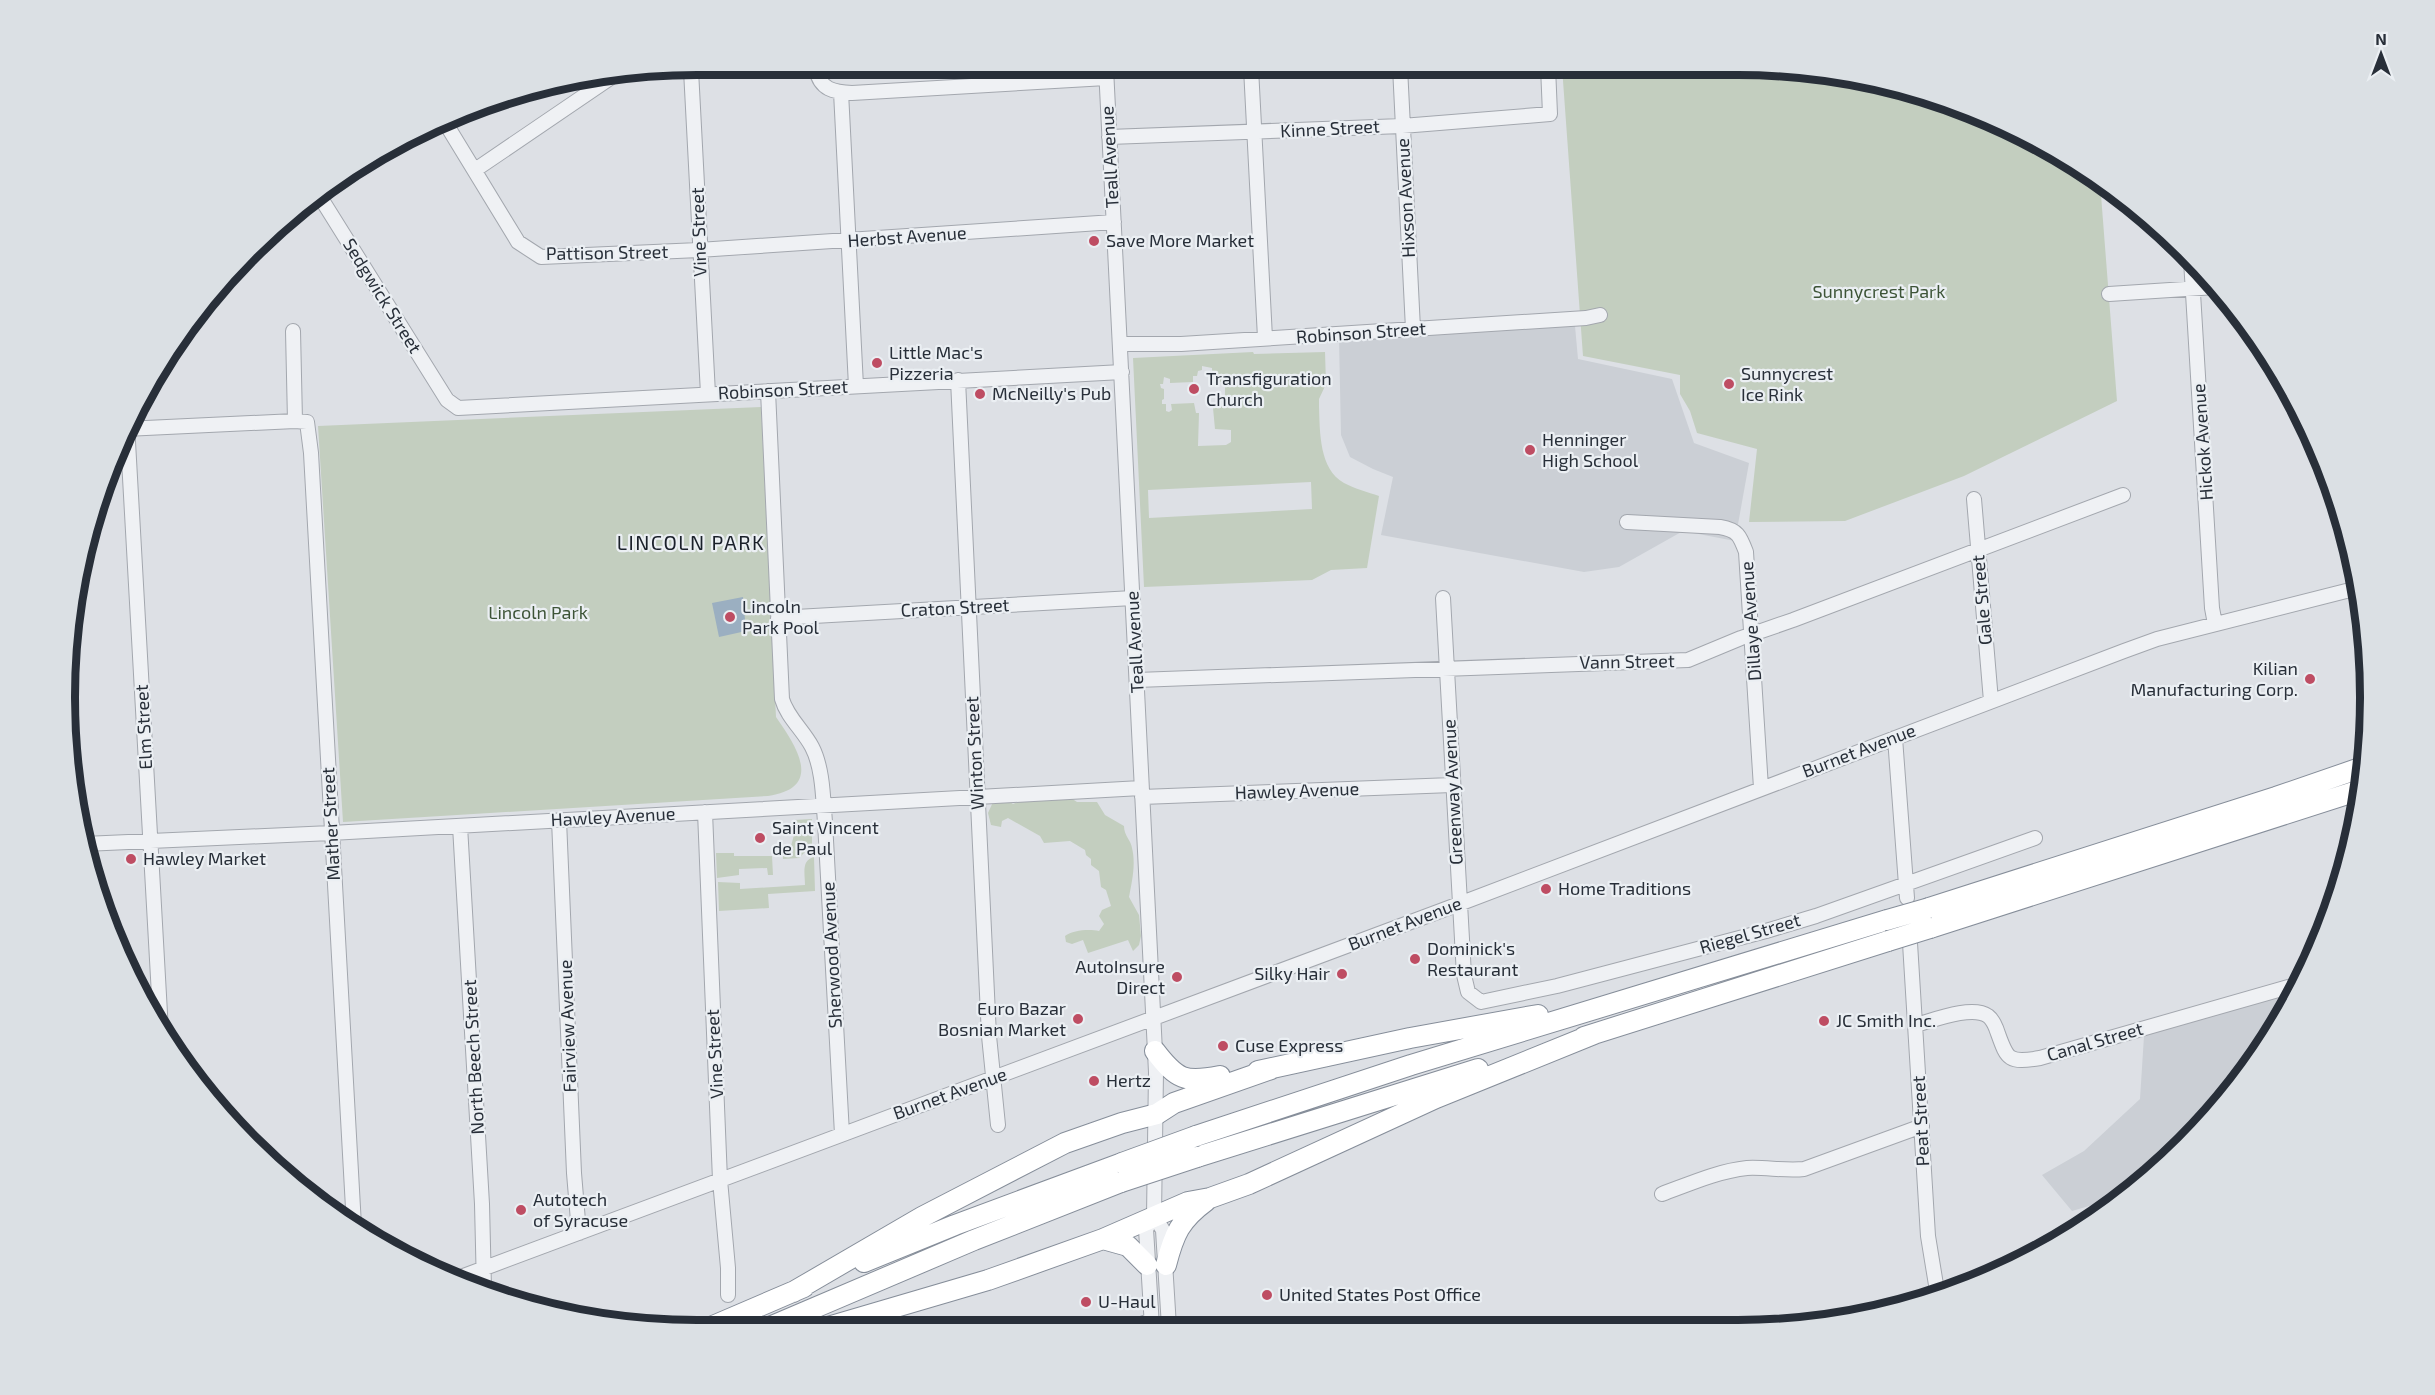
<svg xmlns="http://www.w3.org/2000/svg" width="2435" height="1395" font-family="'Exo 2',sans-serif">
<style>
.built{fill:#cbcfd5}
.green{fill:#c3cebf;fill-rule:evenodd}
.water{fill:#9bafc1}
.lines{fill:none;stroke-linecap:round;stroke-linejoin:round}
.minor-casing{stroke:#a3a7ae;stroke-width:16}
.highway-casing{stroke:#868e9a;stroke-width:22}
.minor{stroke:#eff1f4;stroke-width:14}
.highway{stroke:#fff;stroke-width:20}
.highway-bridge-casing{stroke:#868e9a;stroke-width:22;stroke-linecap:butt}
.highway-bridge{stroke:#fff;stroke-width:20}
.poi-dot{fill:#be4d63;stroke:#ebeff3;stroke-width:2}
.labels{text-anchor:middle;stroke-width:4.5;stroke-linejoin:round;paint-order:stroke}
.street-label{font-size:18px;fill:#282f39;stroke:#ebeff3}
.poi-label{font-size:18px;fill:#282f39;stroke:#ebeff3;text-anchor:start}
.park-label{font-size:18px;fill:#3d5437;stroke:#ebeff3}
.neighbourhood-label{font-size:20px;letter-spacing:1.5px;fill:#1a202a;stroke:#ebeff3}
.rim{fill:none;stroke:#282f39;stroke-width:8}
</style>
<rect width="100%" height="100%" fill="#dde0e5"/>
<path class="built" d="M 1575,326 L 1578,359 L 1672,379 L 1694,443 L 1749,463 L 1735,541 L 1683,531 L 1619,567 L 1584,572 L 1381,535 L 1393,477 L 1373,469 L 1350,457 L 1341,435 L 1339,339 Z
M 2296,992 L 2286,1014 L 2185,1145 L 2123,1196 L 2072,1211 L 2042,1175 L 2084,1151 L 2140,1099 L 2144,1036 Z"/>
<path class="green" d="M 1779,66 L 1902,86 L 2054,149 L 2100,182 L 2117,401 L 1964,476 L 1845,521 L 1749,522 L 1757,449 L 1697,433 L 1690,411 L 1680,394 L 1680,375 L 1583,356 L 1562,67 Z
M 1253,352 L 1254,354 L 1325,352 L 1326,384 L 1319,399 L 1319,407 C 1320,432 1319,469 1344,483 C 1355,489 1368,492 1379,496 L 1367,568 L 1331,570 L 1312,580 L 1144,587 L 1133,358 ZM 1202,366 L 1212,368 L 1212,374 L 1218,374 L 1218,380 L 1225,386 L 1225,395 L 1219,402 L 1219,408 L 1213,408 L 1215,429 L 1231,430 L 1231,442 L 1226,445 L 1198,446 L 1199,413 L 1196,413 L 1194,403 L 1171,404 L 1172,410 L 1169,412 L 1166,411 L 1166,404 L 1162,404 L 1162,400 L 1164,399 L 1164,389 L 1161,388 L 1160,384 L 1163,384 L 1164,377 L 1170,379 L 1170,383 L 1193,382 L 1193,376 L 1197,376 L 1198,371 L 1202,370 ZM 1311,482 L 1312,509 L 1149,518 L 1148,490 Z
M 761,407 L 776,717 C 797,747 824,788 768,796 L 343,822 L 318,426 Z
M 1071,798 L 1077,802 L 1097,802 L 1105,815 L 1124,826 C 1124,836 1131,840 1132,848 C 1136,864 1132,882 1129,897 L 1139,915 L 1141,936 L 1139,945 L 1133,951 L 1128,940 L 1088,953 L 1083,940 L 1072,944 L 1066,942 L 1065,936 C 1073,930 1089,929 1099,931 L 1104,924 L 1099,916 L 1102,910 L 1111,906 L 1106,890 L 1101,887 L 1099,871 L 1091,865 L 1091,859 L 1086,855 L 1085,850 L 1070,841 L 1044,843 L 1040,836 L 1008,818 L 1002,821 L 1001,827 L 991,825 L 988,813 L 993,802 L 1008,801 L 1013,804 C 1029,797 1052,802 1071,798 Z
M 812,819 L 812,845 L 799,858 L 783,859 L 783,856 L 790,855 L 793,851 L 791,846 L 794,835 L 791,831 L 794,820 Z
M 716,853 L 734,853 L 734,856 L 772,856 L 773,875 L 768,875 L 767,868 L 739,869 L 739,875 L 717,878 Z
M 814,857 L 815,891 L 768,894 L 769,908 L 719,911 L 718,882 L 740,883 L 740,889 L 805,885 C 805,874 801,860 814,857 Z"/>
<path class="water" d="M 743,597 L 746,631 L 719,637 L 712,603 Z"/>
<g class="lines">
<defs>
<path id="minor" d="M 1400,67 L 1413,329
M 1106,68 L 1156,1072 L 1154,1216 L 1146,1229 L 1152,1327
M 1251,68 L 1265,338
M 816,69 C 820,90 834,92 852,93 L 1106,78
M 691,70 L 708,394
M 841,92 L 856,386
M 443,119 L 518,242 L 541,257 L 699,250 L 1114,222
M 1109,137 L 1402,126 L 1550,114 L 1548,67
M 475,170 L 622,70
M 317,192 L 447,400 L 458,408 L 1122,372
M 2191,260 L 2212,608 L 2215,624
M 2109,294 L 2216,287
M 293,331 L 295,421
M 1121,344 L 1181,344 L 1586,318 L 1600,315
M 958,380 L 989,1036 L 998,1125
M 768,391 L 782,699 C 787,717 803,730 812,747 C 823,768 823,799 825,822 L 842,1134
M 127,424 L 161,1031
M 125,429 L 295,421 L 307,422 L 311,453 L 354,1226
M 1974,499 L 1991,701
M 1627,522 L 1720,527 C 1738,530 1740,536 1746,552 L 1761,788
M 1443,598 L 1464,975 L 1468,992 L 1481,1002 L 1557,986 L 1766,931 L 1816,916 L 2035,838
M 778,618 L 1133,598
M 1137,680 L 1688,660 L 1741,638 L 1793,620 L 2123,495
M 1895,738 L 1907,898
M 1142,797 L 1452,785
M 705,812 L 720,1180 L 728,1268 L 728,1295
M 559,820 L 574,1173 L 579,1233
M 460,826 L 482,1204 L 484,1288
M 84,844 L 331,833 L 1141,788
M 1910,943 L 1928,1236 L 1938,1297
M 1916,1025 C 1934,1020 1972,1005 1988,1016 C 1992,1019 1994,1023 1996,1028 C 2007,1058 2006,1064 2040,1058 L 2299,984
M 1662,1194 C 1689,1184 1718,1171 1747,1168 C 1766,1167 1785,1171 1804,1169 L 1922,1126
M 1154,1216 L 1163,1230 L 1169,1327
M 458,1278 L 1459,904 L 2124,651 L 2157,639 L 2358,588
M 1130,1328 L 1152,1320"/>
<path id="highway" d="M 1929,908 L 2276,797 L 2366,766
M 1930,928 L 2363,789
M 1584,1037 L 1888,941
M 1155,1051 C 1177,1080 1185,1083 1220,1076
M 1258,1071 L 1410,1038 L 1538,1015
M 1196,1136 L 1411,1065 L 1887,920
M 1197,1157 L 1478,1069
M 1103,1239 L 1128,1246 L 1147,1265
M 864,1262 L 955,1225 L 1122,1163
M 1166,1265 C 1174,1234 1180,1220 1206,1201
M 793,1292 L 922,1217 L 1065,1143 L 1122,1123 L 1157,1114 L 1174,1103 L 1271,1069
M 706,1329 L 804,1287
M 765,1329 L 974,1240 L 1121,1182
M 821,1329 L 988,1280 L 1103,1239 L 1188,1202 L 1210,1198 L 1249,1184 L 1436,1098 L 1594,1034"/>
</defs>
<use href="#minor" class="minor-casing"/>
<use href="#highway" class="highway-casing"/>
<use href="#minor" class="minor"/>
<use href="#highway" class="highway"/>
<defs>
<path id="highway-bridge" d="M 1887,920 L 1929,908
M 1888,941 L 1930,928
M 1122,1163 L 1196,1136
M 1121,1182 L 1197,1157"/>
</defs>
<use href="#highway-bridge" class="highway-bridge-casing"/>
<use href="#highway-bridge" class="highway-bridge"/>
</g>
<g class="poi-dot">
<circle cx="1094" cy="241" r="6"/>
<circle cx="877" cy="363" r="6"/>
<circle cx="1729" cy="384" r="6"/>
<circle cx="1194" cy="389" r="6"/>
<circle cx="980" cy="394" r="6"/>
<circle cx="1530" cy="450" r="6"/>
<circle cx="730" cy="617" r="6"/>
<circle cx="2310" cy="679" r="6"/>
<circle cx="760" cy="838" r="6"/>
<circle cx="131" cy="859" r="6"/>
<circle cx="1546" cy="889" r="6"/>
<circle cx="1415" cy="959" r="6"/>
<circle cx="1342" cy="974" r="6"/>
<circle cx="1177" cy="977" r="6"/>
<circle cx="1078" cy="1019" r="6"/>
<circle cx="1824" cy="1021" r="6"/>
<circle cx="1223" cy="1046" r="6"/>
<circle cx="1094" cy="1081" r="6"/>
<circle cx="521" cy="1210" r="6"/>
<circle cx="1267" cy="1295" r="6"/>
<circle cx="1086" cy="1302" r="6"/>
</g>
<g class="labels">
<g class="street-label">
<text transform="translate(1330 129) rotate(-3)" y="6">Kinne Street</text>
<text transform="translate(1110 157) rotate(-93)" y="6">Teall Avenue</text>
<text transform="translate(1406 198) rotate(-93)" y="6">Hixson Avenue</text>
<text transform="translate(699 232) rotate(-92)" y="6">Vine Street</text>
<text transform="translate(907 237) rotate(-4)" y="6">Herbst Avenue</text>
<text transform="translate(607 253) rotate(-1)" y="6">Pattison Street</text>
<text transform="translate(382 296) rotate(58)" y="6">Sedgwick Street</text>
<text transform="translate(1361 333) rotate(-4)" y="6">Robinson Street</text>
<text transform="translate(783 390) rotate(-3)" y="6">Robinson Street</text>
<text transform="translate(2203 442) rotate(-94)" y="6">Hickok Avenue</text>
<text transform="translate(1982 600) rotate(-95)" y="6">Gale Street</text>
<text transform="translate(955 608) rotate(-3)" y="6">Craton Street</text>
<text transform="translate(1751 621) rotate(-94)" y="6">Dillaye Avenue</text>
<text transform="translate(1135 642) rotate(-93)" y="6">Teall Avenue</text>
<text transform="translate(1627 662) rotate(-1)" y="6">Vann Street</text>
<text transform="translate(144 727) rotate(-93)" y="6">Elm Street</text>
<text transform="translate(1859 751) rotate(-21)" y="6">Burnet Avenue</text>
<text transform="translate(975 753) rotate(-93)" y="6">Winton Street</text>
<text transform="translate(1297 791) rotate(-2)" y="6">Hawley Avenue</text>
<text transform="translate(1453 792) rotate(-93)" y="6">Greenway Avenue</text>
<text transform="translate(613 817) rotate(-3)" y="6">Hawley Avenue</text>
<text transform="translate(331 824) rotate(-93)" y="6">Mather Street</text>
<text transform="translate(1405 924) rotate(-21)" y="6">Burnet Avenue</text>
<text transform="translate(1750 934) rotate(-16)" y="6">Riegel Street</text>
<text transform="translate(832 955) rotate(-93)" y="6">Sherwood Avenue</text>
<text transform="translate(568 1026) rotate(-92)" y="6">Fairview Avenue</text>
<text transform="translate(2095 1042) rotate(-16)" y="6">Canal Street</text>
<text transform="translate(715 1054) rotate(-93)" y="6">Vine Street</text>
<text transform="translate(474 1057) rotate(-93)" y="6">North Beech Street</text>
<text transform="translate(950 1094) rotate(-20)" y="6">Burnet Avenue</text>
<text transform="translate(1921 1121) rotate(-93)" y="6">Peat Street</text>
</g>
<g class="poi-label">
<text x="1106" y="247">Save More Market</text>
<text x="889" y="359">Little Mac's<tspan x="889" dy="21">Pizzeria</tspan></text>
<text x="1741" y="380">Sunnycrest<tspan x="1741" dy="21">Ice Rink</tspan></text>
<text x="1206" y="385">Transfiguration<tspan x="1206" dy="21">Church</tspan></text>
<text x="992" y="400">McNeilly's Pub</text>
<text x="1542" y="446">Henninger<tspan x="1542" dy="21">High School</tspan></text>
<text x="742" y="613">Lincoln<tspan x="742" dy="21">Park Pool</tspan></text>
<text x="2298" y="675" text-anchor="end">Kilian<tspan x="2298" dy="21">Manufacturing Corp.</tspan></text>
<text x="772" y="834">Saint Vincent<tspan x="772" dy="21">de Paul</tspan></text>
<text x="143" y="865">Hawley Market</text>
<text x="1558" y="895">Home Traditions</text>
<text x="1427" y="955">Dominick's<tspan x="1427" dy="21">Restaurant</tspan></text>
<text x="1165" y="973" text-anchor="end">AutoInsure<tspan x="1165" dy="21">Direct</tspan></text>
<text x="1330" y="980" text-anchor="end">Silky Hair</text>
<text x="1066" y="1015" text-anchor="end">Euro Bazar<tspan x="1066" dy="21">Bosnian Market</tspan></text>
<text x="1836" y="1027">JC Smith Inc.</text>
<text x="1235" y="1052">Cuse Express</text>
<text x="1106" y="1087">Hertz</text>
<text x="533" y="1206">Autotech<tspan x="533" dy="21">of Syracuse</tspan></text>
<text x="1279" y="1301">United States Post Office</text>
<text x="1098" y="1308">U-Haul</text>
</g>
<g class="park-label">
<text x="1879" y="298">Sunnycrest Park</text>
<text x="538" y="619">Lincoln Park</text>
</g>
<g class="neighbourhood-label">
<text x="691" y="550">LINCOLN PARK</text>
</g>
</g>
<path d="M0 0H2435V1395H0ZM697 75H1738A622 622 0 0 1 2360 697V698A622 622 0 0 1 1738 1320H697A622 622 0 0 1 75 698V697A622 622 0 0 1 697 75Z" fill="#dbe0e4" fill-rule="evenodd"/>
<path class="rim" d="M697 75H1738A622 622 0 0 1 2360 697V698A622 622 0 0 1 1738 1320H697A622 622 0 0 1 75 698V697A622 622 0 0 1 697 75Z"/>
<g transform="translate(2381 54)" stroke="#ebeff3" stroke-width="4.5" paint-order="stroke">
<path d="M0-4.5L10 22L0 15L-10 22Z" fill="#282f39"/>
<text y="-9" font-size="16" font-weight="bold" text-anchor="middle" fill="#282f39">N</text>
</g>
</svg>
